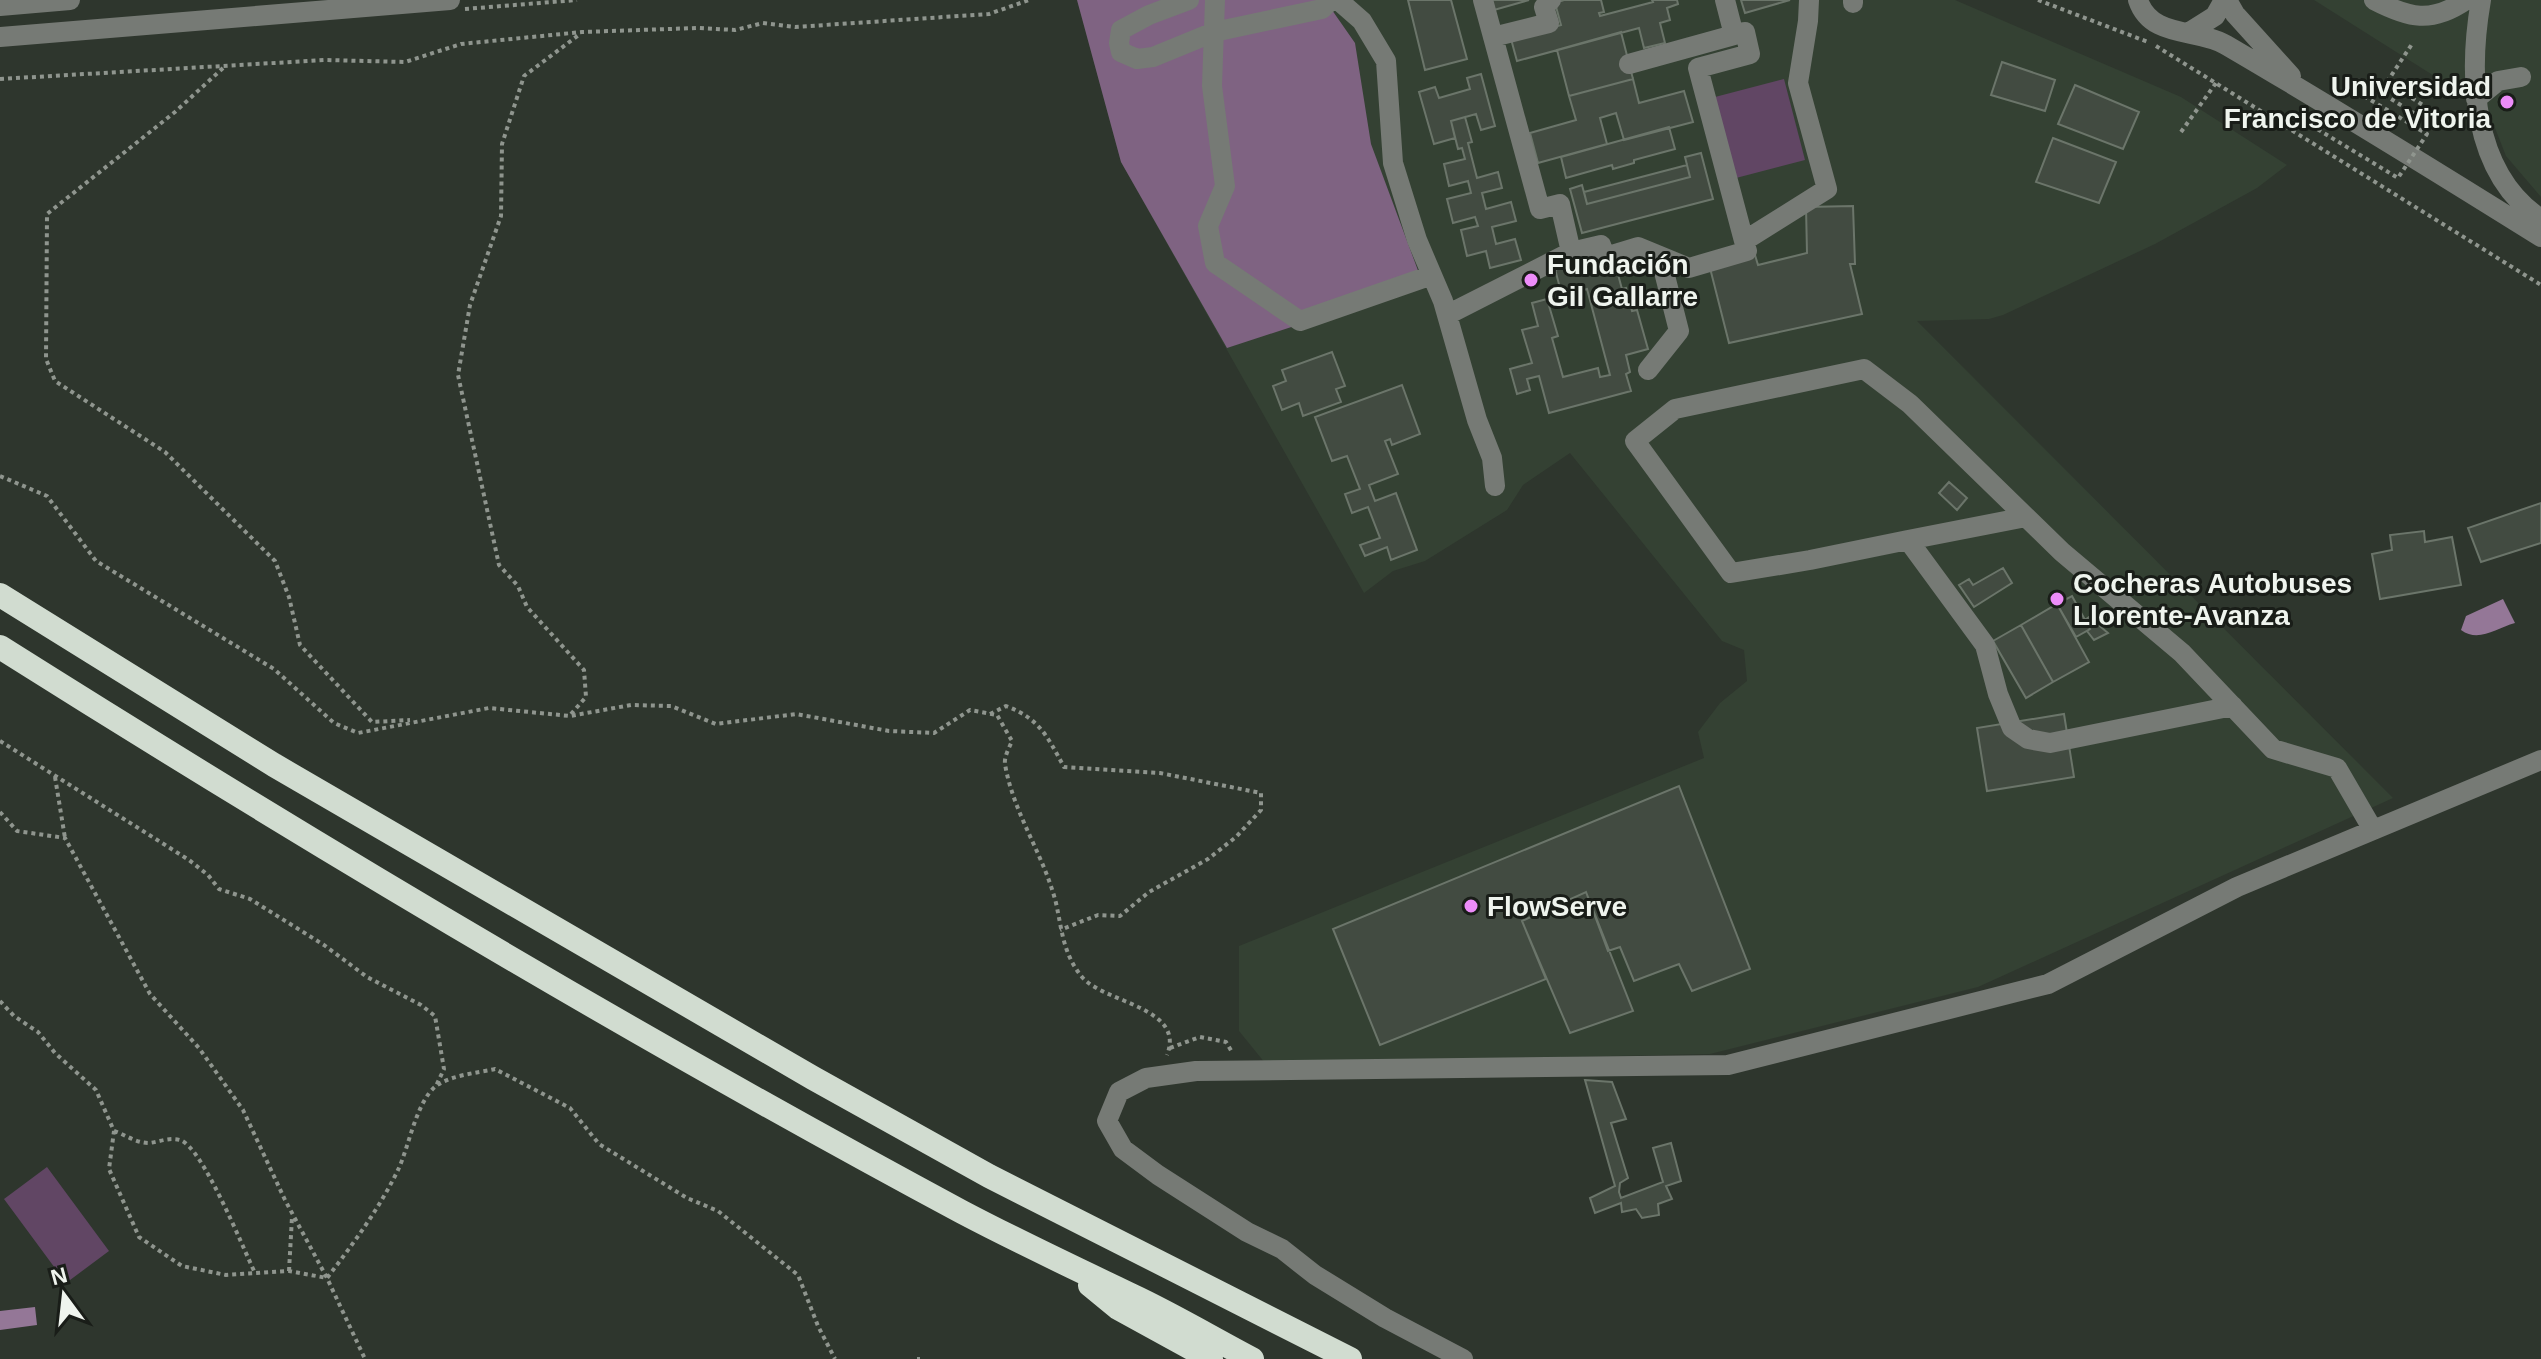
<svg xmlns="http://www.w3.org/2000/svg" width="2541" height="1359" font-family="Helvetica,sans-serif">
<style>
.built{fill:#344133}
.green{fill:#614664}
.forest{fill:#7f6382}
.water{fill:#947797}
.building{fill:#424b41;stroke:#6b756a;stroke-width:2}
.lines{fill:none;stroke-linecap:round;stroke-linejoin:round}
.path{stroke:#8f958e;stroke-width:4;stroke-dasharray:4 4;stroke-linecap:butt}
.minor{stroke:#767a75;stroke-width:20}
.highway{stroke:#d1dcd0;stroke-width:24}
.path-bridge{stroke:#8f958e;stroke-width:4;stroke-dasharray:4 4;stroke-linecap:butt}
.poi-dot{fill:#ed8cf9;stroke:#191d18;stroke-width:3}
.labels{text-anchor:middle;stroke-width:6;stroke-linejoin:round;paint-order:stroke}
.poi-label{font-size:28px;font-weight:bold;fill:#eff4ee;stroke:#191d18;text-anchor:start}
</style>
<rect width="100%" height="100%" fill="#2e362d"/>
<path class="built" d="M 1077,0 L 1955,0 L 2181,97 L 2287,165 L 2257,188 L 2155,244 L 2003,315 L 1989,319 L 1917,321 L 2393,798 L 1978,987 L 1710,1054 L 1265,1063 L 1239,1031 L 1239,946 L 1704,758 L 1698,732 L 1720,703 L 1747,681 L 1744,650 L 1722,641 L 1570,453 L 1523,485 L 1507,510 L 1425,561 L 1393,571 L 1364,593 L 1121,162 Z
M 2314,0 L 2541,0 L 2541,197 L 2506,156 L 2495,128 L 2469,98 Z"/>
<path class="green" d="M 1784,79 L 1805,160 L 1736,178 L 1715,97 Z
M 47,1167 L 109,1251 L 66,1283 L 4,1199 Z"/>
<path class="forest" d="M 1077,0 L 1325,0 L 1355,43 L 1371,144 L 1423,284 L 1227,348 L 1121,162 Z"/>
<path class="water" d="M 2503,599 L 2515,623 C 2496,628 2479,643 2461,630 L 2466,616 Z
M 35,1307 L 37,1325 L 0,1330 L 0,1311 Z"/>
<path class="building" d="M 1408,0 L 1451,0 L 1467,59 L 1425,70 Z
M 1492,0 L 1529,0 L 1494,10 Z
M 1564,0 L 1601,0 L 1604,12 L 1599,13 L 1600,16 L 1653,2 L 1652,0 L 1677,0 L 1678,4 L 1667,8 L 1670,20 L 1660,23 L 1665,43 L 1644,48 L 1639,28 L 1517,61 L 1511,39 L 1561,25 L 1555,3 Z
M 1741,0 L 1790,0 L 1745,13 Z
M 1621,32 L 1633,79 L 1569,96 L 1557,50 Z
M 2002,62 L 2055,80 L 2045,111 L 1991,95 Z
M 1481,74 L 1495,126 L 1481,130 L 1476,114 L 1451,121 L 1455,138 L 1434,144 L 1419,92 L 1435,87 L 1439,98 L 1470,89 L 1467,78 Z
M 1633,79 L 1639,103 L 1684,91 L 1693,122 L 1624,140 L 1616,113 L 1600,118 L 1607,144 L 1538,163 L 1530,133 L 1576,120 L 1569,96 Z
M 2075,85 L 2139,112 L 2123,149 L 2058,124 Z
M 1465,117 L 1472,142 L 1468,143 L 1477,178 L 1498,172 L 1502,188 L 1482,193 L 1486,209 L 1511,202 L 1516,221 L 1492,227 L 1496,244 L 1515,239 L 1521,260 L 1490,268 L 1486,251 L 1467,256 L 1461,230 L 1478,226 L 1475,217 L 1453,223 L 1447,199 L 1471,193 L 1468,181 L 1449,186 L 1444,164 L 1465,159 L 1462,148 L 1458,149 L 1451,121 Z
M 1669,127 L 1675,149 L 1634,160 L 1634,163 L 1613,169 L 1612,165 L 1566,178 L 1561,157 Z
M 2053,138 L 2116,162 L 2099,203 L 2036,182 Z
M 1701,153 L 1713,199 L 1582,233 L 1570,189 L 1582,185 L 1587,204 L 1690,177 L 1685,157 Z
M 1687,165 L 1690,177 L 1587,204 L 1584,192 Z
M 1853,206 L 1855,264 L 1850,264 L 1862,314 L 1729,343 L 1710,268 L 1755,255 L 1758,265 L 1807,253 L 1806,207 Z
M 1575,259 L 1577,269 L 1614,260 L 1622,289 L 1626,288 L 1632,311 L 1637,310 L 1648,349 L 1626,355 L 1630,372 L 1626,374 L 1631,391 L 1549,413 L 1539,376 L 1527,379 L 1530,390 L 1517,394 L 1510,369 L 1532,363 L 1522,330 L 1538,326 L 1532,303 L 1547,299 L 1558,336 L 1552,338 L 1563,377 L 1598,368 L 1600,377 L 1610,375 L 1587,289 L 1562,296 L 1554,265 Z
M 1332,352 L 1345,386 L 1336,389 L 1341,402 L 1303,416 L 1299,403 L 1282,410 L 1273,386 L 1286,381 L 1282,370 Z
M 1402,385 L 1420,434 L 1392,445 L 1390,439 L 1385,441 L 1398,474 L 1369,485 L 1375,501 L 1396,493 L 1417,550 L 1391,560 L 1387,547 L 1365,556 L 1360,545 L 1380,538 L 1368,507 L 1352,513 L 1345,494 L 1360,489 L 1347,456 L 1332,461 L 1315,417 Z
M 1949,482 L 1967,498 L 1957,510 L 1939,493 Z
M 2541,503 L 2541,543 L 2481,562 L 2468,528 Z
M 2424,531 L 2425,542 L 2452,537 L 2461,585 L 2380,599 L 2372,554 L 2392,550 L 2390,535 Z
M 2003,568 L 2012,583 L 1974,607 L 1959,585 L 1969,579 L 1973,585 Z
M 2072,596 L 2090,629 L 2076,637 L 2057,604 Z
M 2057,604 L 2089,662 L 2053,682 L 2021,625 Z
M 2089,617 L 2108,633 L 2094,640 L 2087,631 L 2090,629 L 2085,620 Z
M 2021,625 L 2053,682 L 2026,698 L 1993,641 Z
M 2064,714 L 2074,777 L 1987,791 L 1977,728 Z
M 1679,786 L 1750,969 L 1692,991 L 1679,964 L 1634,981 L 1620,947 L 1608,951 L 1586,892 L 1522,921 L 1546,979 L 1380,1045 L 1333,929 Z
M 1586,892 L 1633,1011 L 1570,1033 L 1522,921 Z
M 1585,1080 L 1612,1082 L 1626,1119 L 1611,1123 L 1628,1178 L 1620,1183 L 1619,1192 L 1621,1198 L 1663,1182 L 1653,1148 L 1671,1143 L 1681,1181 L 1666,1186 L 1672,1199 L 1658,1204 L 1659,1215 L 1642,1218 L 1636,1209 L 1622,1212 L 1621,1203 L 1595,1213 L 1590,1198 L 1615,1186 Z"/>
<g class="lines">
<path class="path" d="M 2038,0 L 2148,42
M 465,9 L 577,0
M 2156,46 L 2541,285
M 223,68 L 175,112 L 47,214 L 46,359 L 55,381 L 165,452 L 275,561 L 289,597 L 300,645 L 372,722 L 410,720
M 0,79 L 325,60 L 405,62 L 461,44 L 582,32 L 698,28 L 735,30 L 763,23 L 795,27 L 989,14 L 1029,0
M 2387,82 L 2412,44
M 2284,125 L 2292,113 L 2304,121
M 2181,132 L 2216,83
M 0,476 L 47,496 L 96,561 L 274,669 L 334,723 L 358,733 L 489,708 L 570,716 L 631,705 L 671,706 L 716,724 L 796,714 L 889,731 L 934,733 L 970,710 L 997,715 L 1012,741 C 1009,748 1004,757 1005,764 C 1013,813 1044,855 1056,903 C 1062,930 1063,954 1082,977 C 1104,1003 1186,1007 1167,1055
M 571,714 L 586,697 L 584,670 L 527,607 L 518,586 L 499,565 L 458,375 L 470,305 L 501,216 L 502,144 L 524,76 L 580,34
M 990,714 L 1006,706 C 1040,719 1047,736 1064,767 L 1160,773 L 1261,793 L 1261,810 L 1236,837 L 1208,859 L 1149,892 L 1120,916 L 1098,915 L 1060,930
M 0,741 L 189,860 L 208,875 L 219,889 L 250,899 L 324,945 L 367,977 L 421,1005 L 435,1016 L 444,1069 L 436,1086
M 55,777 L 65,838
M 0,812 L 17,831 L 65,838 L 150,994 L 199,1048 L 243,1110 L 285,1200 L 327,1278 L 365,1359
M 0,1001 L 14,1016 L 38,1032 L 55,1053 L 96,1090 L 114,1131 L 109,1169 L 139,1237 L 182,1266 L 226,1275 L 289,1271 L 327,1278 C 353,1244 379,1209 398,1170 C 409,1147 416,1102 436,1086 C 451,1075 477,1073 495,1069 L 570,1108 L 599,1144 L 687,1198 L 718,1211 L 798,1275 L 818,1326 L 835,1359
M 1170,1048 L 1200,1037 L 1226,1042 L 1232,1052
M 114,1131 C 126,1135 136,1143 149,1143 C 159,1142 169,1137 180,1140 C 202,1146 243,1248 255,1273
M 289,1271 L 292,1217
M 917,1359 L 920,1359"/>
<path class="minor" d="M 1189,0 L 1149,15 L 1121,30 L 1119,43 L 1121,52 L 1137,59 L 1153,57 L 1214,32 L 1322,9 L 1331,0
M 1215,0 L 1212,86 L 1225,186 L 1208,226 L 1215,263 L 1300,321 L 1432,275
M 1338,0 L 1362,21 L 1386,61 L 1393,163 L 1417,240 L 1443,301 L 1477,420 L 1492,458 L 1495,486
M 1483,0 L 1540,209 L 1560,204 L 1571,252 L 1601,245 L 1605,257 L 1638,247 L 1689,268 L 1747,251 L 1744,241 L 1827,189 L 1798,83 L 1808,21 L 1809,0
M 1725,0 L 1734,35 L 1745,32 L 1750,54 L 1698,68 L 1744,241
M 2138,0 C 2151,39 2197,28 2226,45 C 2332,107 2437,172 2541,237
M 2227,0 L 2235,14 L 2291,76
M 2374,0 C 2409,18 2431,24 2466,0
M 2481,0 C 2468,74 2471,173 2541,219
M 1853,3 L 1853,0
M 0,6 L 70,0
M 2188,33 L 2215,16 L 2224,0
M 0,37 L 450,0
M 1493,37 L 1549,23 L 1544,7 L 1551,0
M 1629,64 L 1734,35
M 2476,99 L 2498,81 L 2521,77
M 1447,315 L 1571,252
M 1648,370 L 1679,331 L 1660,256
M 1908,540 L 2026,517
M 2233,706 L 2050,743 L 2028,739 L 2012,728 L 1998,694 L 1985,645 L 1908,540 L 1810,560 L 1731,573 L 1635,441 L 1675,409 L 1864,369 L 1910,404 L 2062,552 L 2182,653 L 2273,749 L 2337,768 L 2373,830
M 1463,1359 L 1385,1318 L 1315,1275 L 1282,1249 L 1247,1232 L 1158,1175 L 1123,1149 L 1107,1121 L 1119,1092 L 1146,1078 L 1196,1071 L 1728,1065 L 2048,984 L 2237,887 L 2541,760"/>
<path class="highway" d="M 0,595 L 274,765 L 813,1078 L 989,1176 L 1350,1359
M 0,647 C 314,845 634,1036 962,1212 C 1017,1241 1074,1268 1131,1295 C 1172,1314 1212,1338 1252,1359
M 1090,1285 L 1118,1308 L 1211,1359"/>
<path class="path-bridge" d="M 2304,121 L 2398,178 L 2427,134 L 2354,90 L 2360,80 L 2422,118 L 2429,109 L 2387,82"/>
</g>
<g class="poi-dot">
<circle cx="2507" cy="102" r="8"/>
<circle cx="1531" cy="280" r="8"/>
<circle cx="2057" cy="599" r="8"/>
<circle cx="1471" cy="906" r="8"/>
</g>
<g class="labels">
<g class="poi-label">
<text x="2491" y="96" text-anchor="end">Universidad<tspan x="2491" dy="32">Francisco de Vitoria</tspan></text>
<text x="1547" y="274">Fundación<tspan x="1547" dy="32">Gil Gallarre</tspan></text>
<text x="2073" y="593">Cocheras Autobuses<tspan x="2073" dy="32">Llorente-Avanza</tspan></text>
<text x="1487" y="916">FlowServe</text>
</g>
</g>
<g transform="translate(64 1295) rotate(345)" stroke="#191d18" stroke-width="6" paint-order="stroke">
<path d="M0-6L14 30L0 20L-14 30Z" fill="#eff4ee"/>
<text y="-12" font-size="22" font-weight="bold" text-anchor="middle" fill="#eff4ee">N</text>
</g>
</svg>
